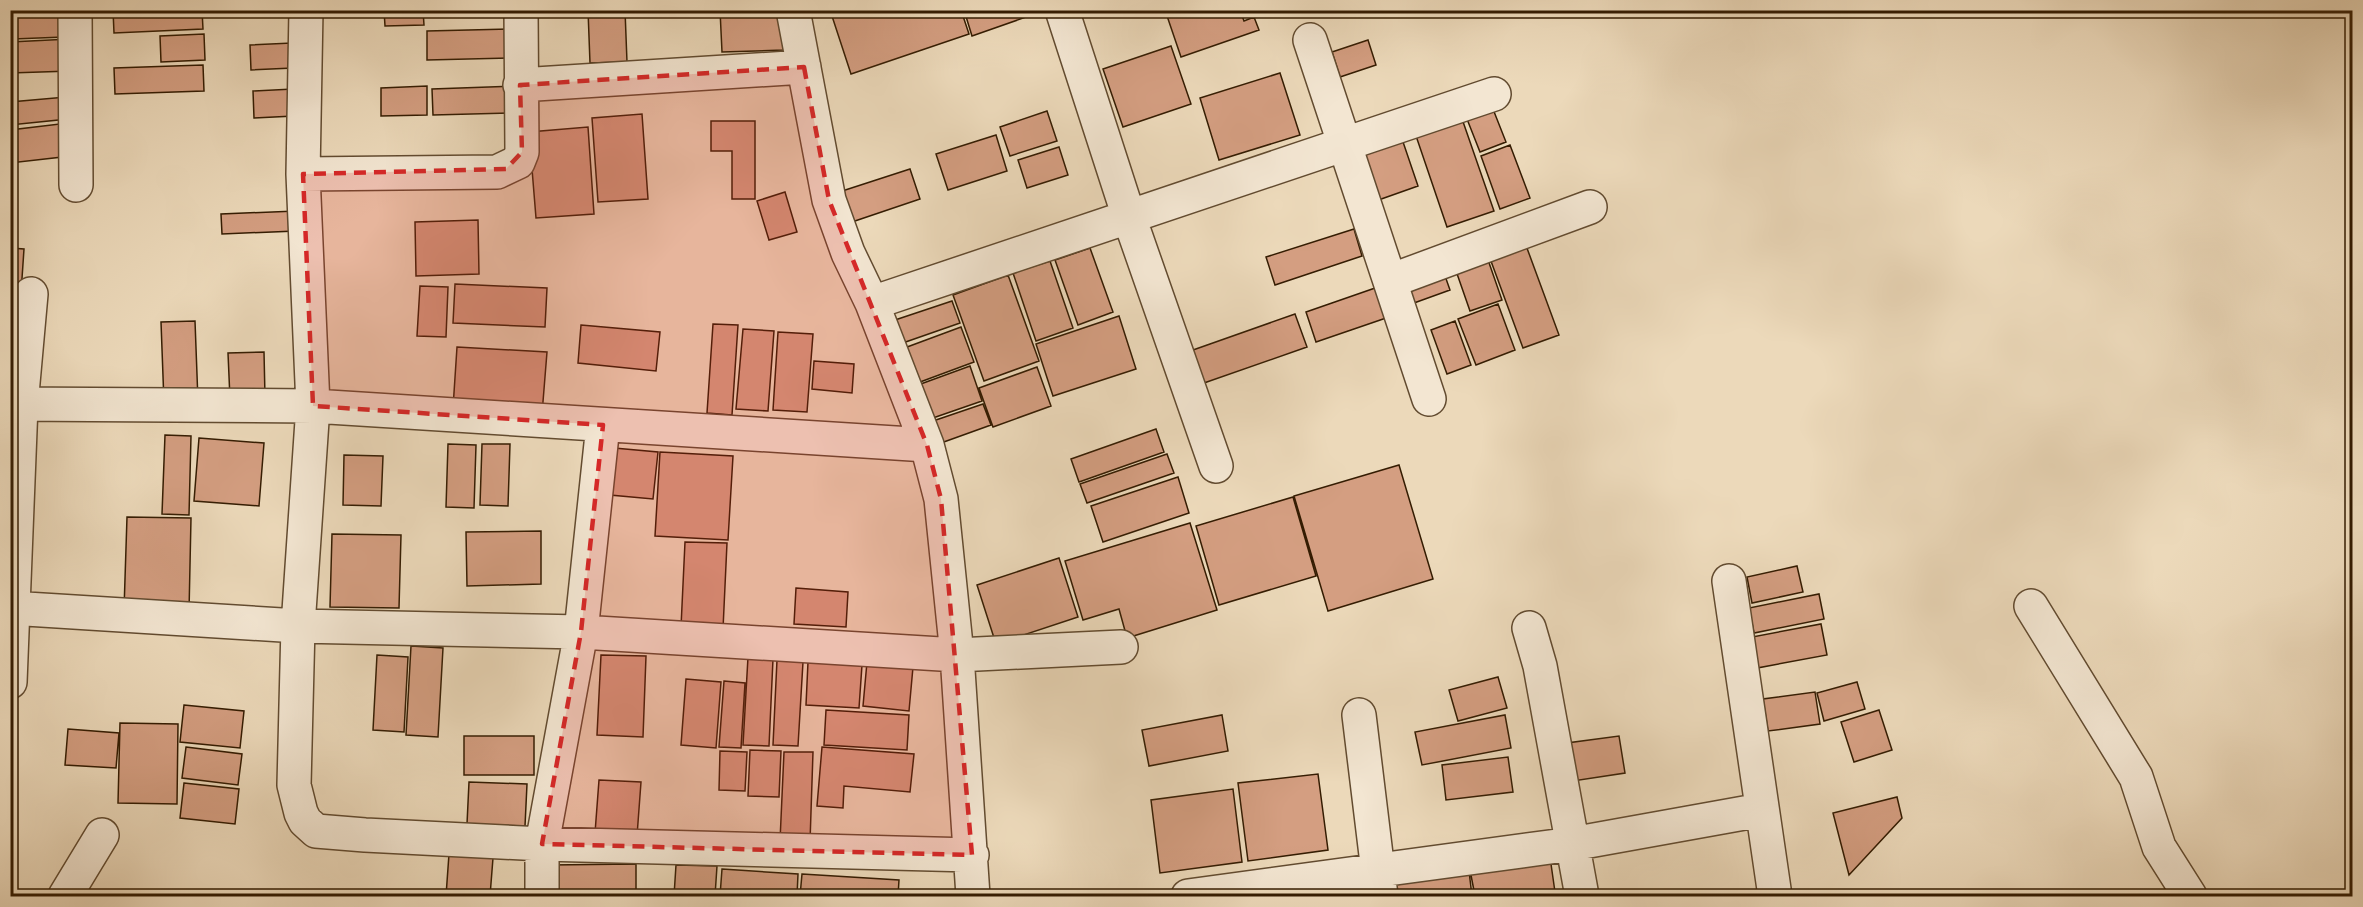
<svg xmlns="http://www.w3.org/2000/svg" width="2363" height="907" font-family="'IM FELL DW Pica',serif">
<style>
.building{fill:#d49e81;stroke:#341c02;stroke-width:1.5}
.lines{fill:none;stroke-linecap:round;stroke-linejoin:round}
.street-casing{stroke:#624b30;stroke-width:36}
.street{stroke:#f3e6d2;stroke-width:33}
.marked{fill:#d62828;fill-opacity:0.2;stroke:#d62828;stroke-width:4.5;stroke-dasharray:12 8;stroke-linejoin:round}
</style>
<rect width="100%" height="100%" fill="#ecd9ba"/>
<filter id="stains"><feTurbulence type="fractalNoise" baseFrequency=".00333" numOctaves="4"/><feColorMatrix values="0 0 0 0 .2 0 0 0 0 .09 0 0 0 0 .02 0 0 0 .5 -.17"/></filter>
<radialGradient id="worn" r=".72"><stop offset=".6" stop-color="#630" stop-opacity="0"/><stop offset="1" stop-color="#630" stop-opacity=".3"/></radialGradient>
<path class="building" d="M 113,10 L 202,10 L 203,29 L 114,33 Z
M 384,10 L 423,10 L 424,25 L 385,26 Z
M 588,10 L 625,10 L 627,62 L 590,63 Z
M 720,10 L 783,10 L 784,50 L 722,52 Z
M 830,10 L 961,10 L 969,34 L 851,74 Z
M 964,10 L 1046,10 L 972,36 Z
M 1165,10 L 1197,10 L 1200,17 L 1218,10 L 1240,10 L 1244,21 L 1254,17 L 1259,30 L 1181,57 Z
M 63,12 L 64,37 L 13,39 L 13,14 Z
M 513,29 L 514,58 L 427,60 L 427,31 Z
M 204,34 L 205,60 L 161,62 L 160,36 Z
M 70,39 L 71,71 L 10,73 L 10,42 Z
M 1368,40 L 1376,65 L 1340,77 L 1332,52 Z
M 292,43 L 293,68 L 251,70 L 250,45 Z
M 1171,46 L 1191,104 L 1123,127 L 1103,69 Z
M 203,65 L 204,91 L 115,94 L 114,68 Z
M 1280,73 L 1300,135 L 1219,160 L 1200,98 Z
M 427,86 L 427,115 L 381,116 L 381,88 Z
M 514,86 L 514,113 L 433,115 L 432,89 Z
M 293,89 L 294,116 L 254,118 L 253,91 Z
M 66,97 L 68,119 L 10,125 L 10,102 Z
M 1491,104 L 1506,142 L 1480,152 L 1465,114 Z
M 1047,111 L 1057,141 L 1010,156 L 1000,127 Z
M 1460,113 L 1494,211 L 1447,227 L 1414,130 Z
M 642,114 L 648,199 L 598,202 L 592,118 Z
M 711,121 L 755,121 L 755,199 L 732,199 L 732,151 L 711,151 Z
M 68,123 L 71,156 L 10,163 L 10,130 Z
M 588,127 L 594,214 L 536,218 L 529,132 Z
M 996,135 L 1007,171 L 948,190 L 936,154 Z
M 1401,136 L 1418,186 L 1370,203 L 1352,153 Z
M 1510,145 L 1530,198 L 1500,209 L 1481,156 Z
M 1059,147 L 1068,175 L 1027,188 L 1018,160 Z
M 910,169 L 920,199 L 846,224 L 836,193 Z
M 785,192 L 797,232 L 769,240 L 757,201 Z
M 296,211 L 296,231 L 222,234 L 221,214 Z
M 478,220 L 479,274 L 416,276 L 415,222 Z
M 1354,229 L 1362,256 L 1275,285 L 1266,257 Z
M 1524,240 L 1559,335 L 1523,348 L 1488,253 Z
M 10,248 L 24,249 L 21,293 L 10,293 Z
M 1090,248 L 1113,312 L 1078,325 L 1055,260 Z
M 1487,257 L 1502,300 L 1470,311 L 1455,268 Z
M 1050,261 L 1073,328 L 1036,341 L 1013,273 Z
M 1444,273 L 1450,290 L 1414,303 L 1408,286 Z
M 1008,275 L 1039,361 L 984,381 L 953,295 Z
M 455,284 L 547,288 L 545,327 L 453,323 Z
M 420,286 L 448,287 L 446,337 L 417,336 Z
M 1378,287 L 1389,317 L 1316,342 L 1306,312 Z
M 952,301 L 960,323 L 897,345 L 889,322 Z
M 1498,304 L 1515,350 L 1476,365 L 1458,319 Z
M 1295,314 L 1307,347 L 1204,383 L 1193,350 Z
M 1119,316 L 1136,369 L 1053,396 L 1036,344 Z
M 195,321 L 198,401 L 164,403 L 161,322 Z
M 1455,321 L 1471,365 L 1447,374 L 1431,330 Z
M 713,324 L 738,325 L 732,415 L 707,413 Z
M 581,325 L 660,332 L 656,371 L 578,363 Z
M 961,327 L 974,362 L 912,385 L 899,350 Z
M 743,329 L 774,331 L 768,411 L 736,409 Z
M 778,332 L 813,334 L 807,412 L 773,410 Z
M 457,347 L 547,352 L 542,414 L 453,408 Z
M 264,352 L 265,397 L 230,399 L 228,353 Z
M 814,361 L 854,364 L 852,393 L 812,389 Z
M 970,366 L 982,401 L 930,419 L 918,385 Z
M 1037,367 L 1051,406 L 993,427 L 979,388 Z
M 983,404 L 991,425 L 941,443 L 933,421 Z
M 1156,429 L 1164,452 L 1079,482 L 1071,459 Z
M 165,435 L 191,436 L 189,515 L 162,514 Z
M 199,438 L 264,443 L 259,506 L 194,501 Z
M 448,444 L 476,445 L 474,508 L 446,507 Z
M 482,444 L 510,444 L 508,506 L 480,505 Z
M 614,448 L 658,452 L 653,499 L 610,495 Z
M 660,452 L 733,456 L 728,540 L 655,536 Z
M 1167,454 L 1174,473 L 1087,503 L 1080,484 Z
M 344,455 L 383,456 L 381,506 L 343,505 Z
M 1399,465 L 1433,579 L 1328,611 L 1294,496 Z
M 1178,477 L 1189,513 L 1103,542 L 1091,506 Z
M 1293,497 L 1316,576 L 1219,605 L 1196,526 Z
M 127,517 L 191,518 L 189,612 L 124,610 Z
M 1190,523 L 1217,610 L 1127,638 L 1119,609 L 1083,620 L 1065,561 Z
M 541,531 L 541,584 L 467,586 L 466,532 Z
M 332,534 L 401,535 L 399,608 L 330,607 Z
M 685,542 L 727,543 L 723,629 L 681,627 Z
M 1059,558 L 1078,617 L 996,644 L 977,585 Z
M 1797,566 L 1803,592 L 1752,603 L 1747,577 Z
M 796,588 L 848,592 L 846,627 L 794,624 Z
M 1819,594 L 1824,619 L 1754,633 L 1749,608 Z
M 1821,624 L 1827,655 L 1757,668 L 1752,637 Z
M 411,646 L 443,648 L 438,737 L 406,735 Z
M 377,655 L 408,657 L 404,732 L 373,730 Z
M 601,655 L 646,656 L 643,737 L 597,735 Z
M 748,657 L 773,659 L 769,746 L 743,745 Z
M 777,660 L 803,662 L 798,746 L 773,745 Z
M 808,662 L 862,665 L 859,708 L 806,705 Z
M 867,662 L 913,667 L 909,711 L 863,706 Z
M 1498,677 L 1507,708 L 1458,721 L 1449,690 Z
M 686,679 L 721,682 L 716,748 L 681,745 Z
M 724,681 L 745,683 L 741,748 L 719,747 Z
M 1857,682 L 1865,709 L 1824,721 L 1817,693 Z
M 1815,692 L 1820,724 L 1768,731 L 1763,699 Z
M 184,705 L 244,711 L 240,748 L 180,742 Z
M 826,710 L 909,715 L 907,750 L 824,745 Z
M 1879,710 L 1892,750 L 1854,762 L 1841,722 Z
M 1222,715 L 1228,751 L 1149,766 L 1142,730 Z
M 1505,715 L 1511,748 L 1422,765 L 1415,732 Z
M 120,723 L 178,724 L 177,804 L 118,803 Z
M 68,729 L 119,733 L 116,768 L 65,765 Z
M 464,736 L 534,736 L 534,775 L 464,775 Z
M 1619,736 L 1625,773 L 1573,781 L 1567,743 Z
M 186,747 L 242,754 L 238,785 L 182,778 Z
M 822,747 L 914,754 L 910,792 L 844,786 L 843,808 L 817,806 Z
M 750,750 L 781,751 L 779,797 L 748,796 Z
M 720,751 L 747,752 L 745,791 L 719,790 Z
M 784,752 L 813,752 L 810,842 L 780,841 Z
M 1508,757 L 1513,792 L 1446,800 L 1442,765 Z
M 1318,774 L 1328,850 L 1248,861 L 1238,783 Z
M 599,780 L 641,782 L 637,836 L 595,833 Z
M 469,782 L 527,784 L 525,826 L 467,824 Z
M 184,783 L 239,789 L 235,824 L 180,818 Z
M 1233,789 L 1242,862 L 1160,873 L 1151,800 Z
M 1897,797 L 1902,818 L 1849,875 L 1833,813 Z
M 449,854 L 493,858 L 490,896 L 446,896 Z
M 1550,857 L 1555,892 L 1525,896 L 1475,896 L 1470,870 Z
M 636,864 L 636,896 L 550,896 L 549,865 Z
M 676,865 L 717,866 L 715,896 L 674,896 Z
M 722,869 L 798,874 L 797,896 L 720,896 Z
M 1469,871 L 1472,896 L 1385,896 L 1383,881 Z
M 802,874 L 899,880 L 898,896 L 800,896 Z"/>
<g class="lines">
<defs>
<path id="street" d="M 75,10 L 76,185
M 306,10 L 303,174 L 313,406 L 298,626 L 294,785 L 301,813 L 305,821 L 316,831 L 365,835 L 542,844 L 972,855
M 793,10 L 829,200 L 848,253 L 872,303 L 927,445 L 941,499 L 957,655 L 973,896
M 1062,10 L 1129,217 L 1216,466
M 1310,40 L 1429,399
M 520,85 L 804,67
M 303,174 L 497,172 L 518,162 L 522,152 L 521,10
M 1390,281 L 1590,207
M 872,303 L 1494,94
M 10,404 L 313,406 L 927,445
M 1729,581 L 1775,896
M 2031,606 L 2136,777 L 2159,847 L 2190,896
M 10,608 L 298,626 L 581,632 L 957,655 L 1121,647
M 1529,628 L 1540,666 L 1582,896
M 10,682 L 21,405 L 31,294
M 1359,715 L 1381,896
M 65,896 L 102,835
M 542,896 L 542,844 L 581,632 L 603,425
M 1188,896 L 1572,844 L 1761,810"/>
</defs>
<use href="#street" class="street-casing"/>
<use href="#street" class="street"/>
</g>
<path class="marked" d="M 804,67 L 829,200 L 927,445 L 941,499 L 972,855 L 542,844 L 581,632 L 603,425 L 313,406 L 303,174 L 506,169 L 522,152 L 520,85 Z"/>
<rect width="2363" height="907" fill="none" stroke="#ecd9ba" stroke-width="36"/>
<rect x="12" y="12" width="2339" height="883" fill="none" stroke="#341c02" stroke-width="3"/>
<rect x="18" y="18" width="2327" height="871" fill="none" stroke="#341c02" stroke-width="1.5"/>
<rect width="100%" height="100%" filter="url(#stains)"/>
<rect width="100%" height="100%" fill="url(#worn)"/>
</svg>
